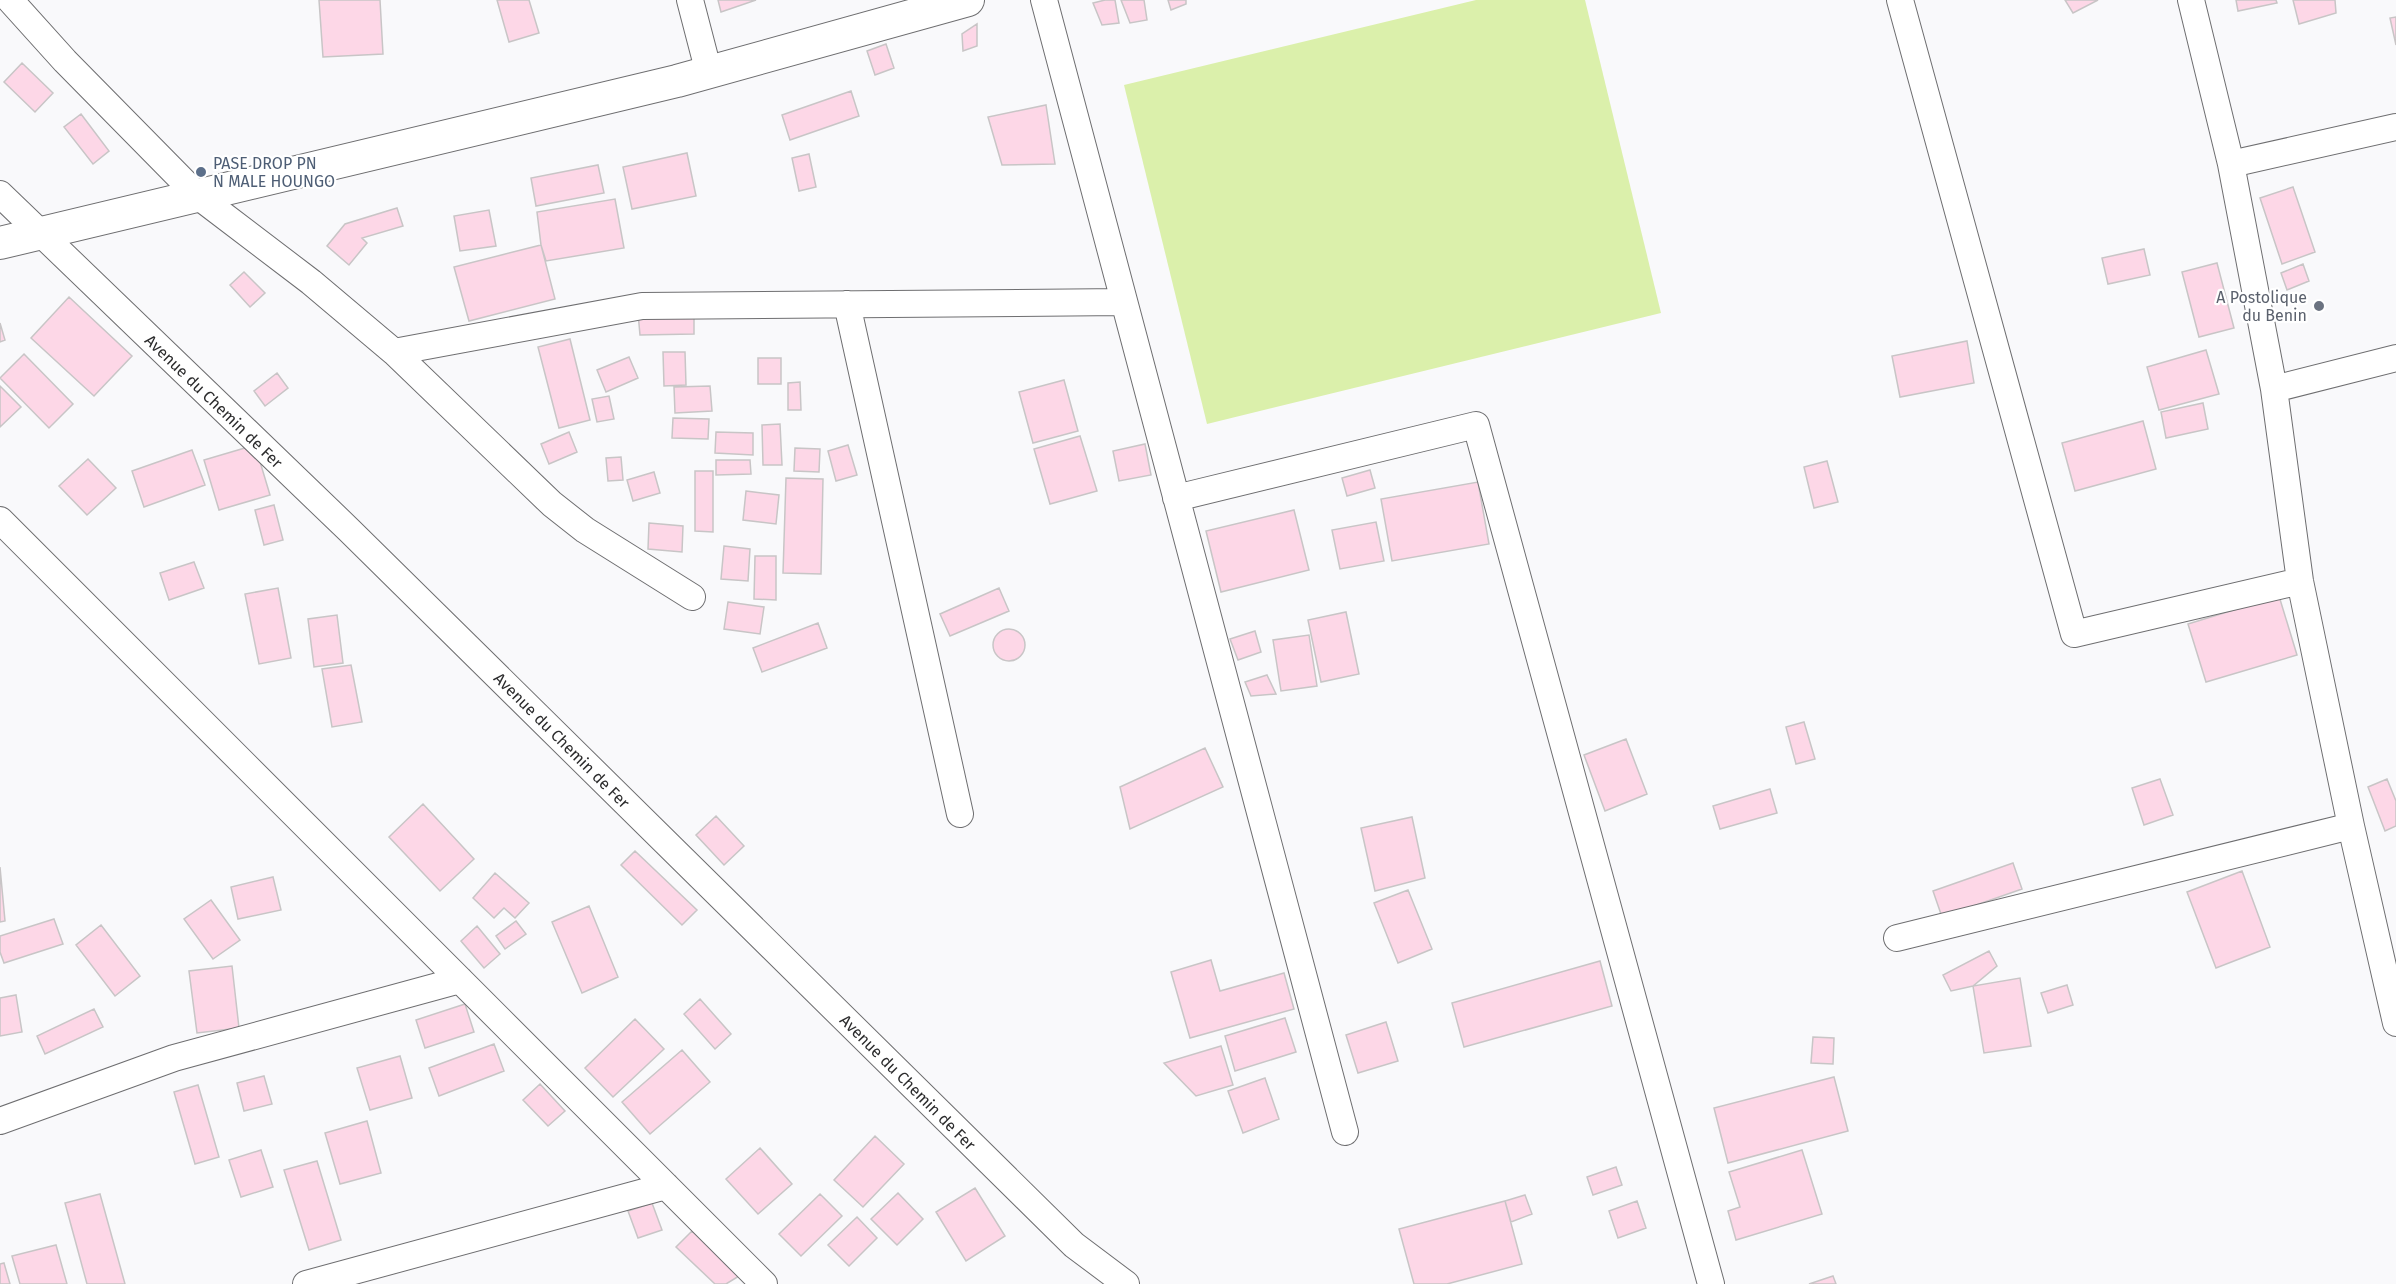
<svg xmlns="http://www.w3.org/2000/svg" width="2396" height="1284" font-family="'Fira Sans',sans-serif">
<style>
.green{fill:#dbf0ab}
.building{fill:#fdd7e7;stroke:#c8c5c6;stroke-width:1.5}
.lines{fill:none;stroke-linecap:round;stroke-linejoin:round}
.minor-casing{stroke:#6e6e70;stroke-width:28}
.tertiary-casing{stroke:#6e6e70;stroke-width:34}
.minor{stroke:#fff;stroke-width:26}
.tertiary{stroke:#fff;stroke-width:32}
.service-dot{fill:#5c6f8a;stroke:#fff;stroke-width:2}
.worship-dot{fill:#6b7280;stroke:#fff;stroke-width:2}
.labels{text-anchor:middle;stroke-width:4.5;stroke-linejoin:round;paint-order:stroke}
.service-label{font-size:16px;fill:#4e5e75;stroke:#fff;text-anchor:start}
.worship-label{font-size:16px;fill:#5b616d;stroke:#fff;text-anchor:end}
.street-label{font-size:16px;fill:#2c2c2d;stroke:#fff}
</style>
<rect width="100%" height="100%" fill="#f9f9fb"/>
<path class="green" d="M 1476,0 L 1585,0 L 1661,313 L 1207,424 L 1124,85 Z"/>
<path class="building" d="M 319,0 L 380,0 L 383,54 L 323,57 Z
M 497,0 L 529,0 L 539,33 L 509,42 Z
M 718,0 L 756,0 L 721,12 Z
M 1105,0 L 1115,0 L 1119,23 L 1102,25 L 1093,3 Z
M 1121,0 L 1144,0 L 1147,20 L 1130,23 Z
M 1168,0 L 1186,0 L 1186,4 L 1171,10 Z
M 2065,0 L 2098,0 L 2073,13 Z
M 2236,0 L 2276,0 L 2277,3 L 2238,11 Z
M 2293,0 L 2335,0 L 2336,13 L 2299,24 Z
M 2396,17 L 2396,45 L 2390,18 Z
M 977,24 L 977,46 L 963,51 L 962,34 Z
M 886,44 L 894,68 L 875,75 L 867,51 Z
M 22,63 L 53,93 L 35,112 L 4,82 Z
M 851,91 L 859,116 L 790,140 L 782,115 Z
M 1046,105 L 1055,164 L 1002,165 L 988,117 Z
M 81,114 L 109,151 L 93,164 L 64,127 Z
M 687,153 L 696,196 L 632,209 L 623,167 Z
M 809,154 L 816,187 L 799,191 L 792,158 Z
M 598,165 L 604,193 L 536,206 L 531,178 Z
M 2293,187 L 2315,252 L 2282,264 L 2260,198 Z
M 615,199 L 624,248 L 546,261 L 541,245 L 537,212 Z
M 397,208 L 403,226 L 362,238 L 367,243 L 349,265 L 327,246 L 345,224 Z
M 489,210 L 496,246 L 460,251 L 454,216 Z
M 541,245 L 555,299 L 469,321 L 454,267 Z
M 2144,249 L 2150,275 L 2108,284 L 2102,258 Z
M 2217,263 L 2234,328 L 2199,337 L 2182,272 Z
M 2303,264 L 2309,281 L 2287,290 L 2281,273 Z
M 244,272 L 265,293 L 250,307 L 230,285 Z
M 69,297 L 132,356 L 94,396 L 31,338 Z
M 694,311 L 694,334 L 640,335 L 638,313 Z
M 0,323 L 5,340 L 0,342 Z
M 570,339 L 590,420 L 559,428 L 538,347 Z
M 1967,341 L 1974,383 L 1900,397 L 1892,356 Z
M 2206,350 L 2219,394 L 2159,410 L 2147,367 Z
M 663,352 L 685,352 L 686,385 L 664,386 Z
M 24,354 L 73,404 L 49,428 L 0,378 Z
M 629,357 L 638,378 L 606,392 L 597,370 Z
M 758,358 L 781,358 L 781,384 L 758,384 Z
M 277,373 L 288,388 L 265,406 L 254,391 Z
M 1064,380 L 1078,431 L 1033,443 L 1019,392 Z
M 800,382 L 801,410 L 788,410 L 788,383 Z
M 0,386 L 21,407 L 0,427 Z
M 710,386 L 712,411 L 675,413 L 674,387 Z
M 609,396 L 614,419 L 597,422 L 592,399 Z
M 2203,403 L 2208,429 L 2166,438 L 2161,412 Z
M 673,418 L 709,419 L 708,439 L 672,438 Z
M 2143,421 L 2156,469 L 2075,491 L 2062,443 Z
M 780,424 L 782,465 L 763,465 L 762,425 Z
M 569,432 L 577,452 L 549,464 L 541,444 Z
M 716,432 L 753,433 L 753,455 L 715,453 Z
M 1080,436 L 1097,491 L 1050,504 L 1034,449 Z
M 1145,444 L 1151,475 L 1119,481 L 1113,451 Z
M 255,445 L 270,495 L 219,510 L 204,460 Z
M 848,445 L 857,475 L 836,481 L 828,451 Z
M 795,448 L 820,449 L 819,472 L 794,471 Z
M 192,450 L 205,485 L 144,507 L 132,471 Z
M 621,457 L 623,480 L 608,481 L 606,458 Z
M 88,459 L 116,488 L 87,515 L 59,486 Z
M 716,460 L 750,460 L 751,474 L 716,475 Z
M 1827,461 L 1838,502 L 1814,508 L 1804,467 Z
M 1370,470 L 1375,488 L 1347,496 L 1342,478 Z
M 695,471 L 713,471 L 713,532 L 695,531 Z
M 654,472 L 660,493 L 633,501 L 627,480 Z
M 786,478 L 823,479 L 821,574 L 783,573 Z
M 1478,482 L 1489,544 L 1392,561 L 1381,499 Z
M 746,491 L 779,495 L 776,524 L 743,520 Z
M 274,505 L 283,540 L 264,545 L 255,510 Z
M 1294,510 L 1309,570 L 1221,592 L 1206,531 Z
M 1376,522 L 1384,561 L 1340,569 L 1332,530 Z
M 649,523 L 683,526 L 682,552 L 648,549 Z
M 724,546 L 750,549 L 748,581 L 721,579 Z
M 755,556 L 776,556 L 776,600 L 754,599 Z
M 194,562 L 204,588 L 169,600 L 160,573 Z
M 278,588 L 291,658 L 259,664 L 245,594 Z
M 999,588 L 1009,611 L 950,636 L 940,614 Z
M 2279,596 L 2297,655 L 2206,682 L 2188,624 Z
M 728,602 L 764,607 L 760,634 L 724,629 Z
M 1346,612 L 1359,674 L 1321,682 L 1308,620 Z
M 337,615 L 343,663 L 314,667 L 308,619 Z
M 818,623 L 827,648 L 762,672 L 753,648 Z
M993 645a16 16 0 1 1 32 0a16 16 0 1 1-32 0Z
M 1255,631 L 1261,652 L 1238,660 L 1230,639 Z
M 1309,635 L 1317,686 L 1281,691 L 1273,640 Z
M 351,665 L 362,722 L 332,727 L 322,669 Z
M 1267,675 L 1276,694 L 1251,696 L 1245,682 Z
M 1804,722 L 1815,759 L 1796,764 L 1786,727 Z
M 1626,739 L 1647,794 L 1605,811 L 1584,755 Z
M 1205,748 L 1223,787 L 1130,829 L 1120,787 Z
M 2160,779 L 2173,815 L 2144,825 L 2132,788 Z
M 2387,779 L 2396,801 L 2396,826 L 2385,831 L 2368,787 Z
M 1770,789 L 1777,813 L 1720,829 L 1713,806 Z
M 423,804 L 474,859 L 440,891 L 389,837 Z
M 716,816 L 744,846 L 724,865 L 696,835 Z
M 1412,817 L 1425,878 L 1375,891 L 1361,828 Z
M 635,851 L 697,910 L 682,925 L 621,865 Z
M 2013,863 L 2022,889 L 1942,917 L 1933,891 Z
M 0,867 L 5,921 L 0,922 Z
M 2242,871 L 2270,947 L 2216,968 L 2187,892 Z
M 495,873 L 529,903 L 515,918 L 504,908 L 494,918 L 473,898 Z
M 273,877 L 281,910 L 238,919 L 231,887 Z
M 1408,890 L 1432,949 L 1398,963 L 1374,903 Z
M 211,900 L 240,940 L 213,959 L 184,919 Z
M 589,906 L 618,977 L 582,993 L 552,922 Z
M 54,919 L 63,944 L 4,963 L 0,952 L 0,936 Z
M 516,921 L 526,934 L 505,949 L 496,936 Z
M 101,925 L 140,976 L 115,996 L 76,945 Z
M 477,926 L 500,954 L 484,968 L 461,941 Z
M 1989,951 L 1997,966 L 1973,986 L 1951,991 L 1943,975 Z
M 1211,960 L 1220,991 L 1284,973 L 1294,1009 L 1190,1038 L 1171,972 Z
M 1600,961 L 1612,1006 L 1464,1047 L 1452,1003 Z
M 232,966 L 239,1028 L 197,1033 L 189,971 Z
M 2020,978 L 2031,1046 L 1984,1053 L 1973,986 Z
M 2067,985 L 2073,1005 L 2048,1013 L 2041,993 Z
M 16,995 L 22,1032 L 0,1036 L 0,998 Z
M 700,999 L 731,1034 L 715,1049 L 684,1014 Z
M 465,1004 L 474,1032 L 425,1048 L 416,1020 Z
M 94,1009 L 103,1027 L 45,1054 L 37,1036 Z
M 1285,1018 L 1296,1052 L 1235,1071 L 1225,1036 Z
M 635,1019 L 664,1049 L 613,1097 L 585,1068 Z
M 1386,1022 L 1398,1061 L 1358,1073 L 1346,1035 Z
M 1813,1037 L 1834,1038 L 1833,1064 L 1811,1063 Z
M 494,1044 L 504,1071 L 439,1096 L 429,1068 Z
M 1221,1046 L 1233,1085 L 1196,1096 L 1164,1063 Z
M 682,1050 L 710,1082 L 650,1134 L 622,1102 Z
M 400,1056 L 412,1098 L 370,1110 L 357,1068 Z
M 264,1076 L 272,1104 L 244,1111 L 237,1083 Z
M 1834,1077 L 1848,1131 L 1728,1163 L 1714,1108 Z
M 1265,1078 L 1279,1119 L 1243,1133 L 1228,1091 Z
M 540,1084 L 565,1111 L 548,1126 L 523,1100 Z
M 198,1085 L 219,1157 L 195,1164 L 174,1092 Z
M 367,1121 L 381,1173 L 340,1184 L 325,1133 Z
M 875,1136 L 904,1164 L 863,1207 L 834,1180 Z
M 760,1148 L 792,1184 L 758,1214 L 726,1179 Z
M 261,1150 L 273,1187 L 241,1197 L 229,1160 Z
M 1802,1150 L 1822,1214 L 1736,1240 L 1728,1211 L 1740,1207 L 1729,1172 Z
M 317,1161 L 341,1240 L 309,1250 L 284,1170 Z
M 1616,1167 L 1622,1185 L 1593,1195 L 1587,1177 Z
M 975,1188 L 1005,1236 L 966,1261 L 936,1212 Z
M 898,1193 L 923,1219 L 897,1245 L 871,1219 Z
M 100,1194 L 125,1284 L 87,1284 L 65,1203 Z
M 820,1194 L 842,1216 L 801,1256 L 779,1234 Z
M 1525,1195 L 1532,1214 L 1511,1222 L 1505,1201 Z
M 1505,1201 L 1522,1264 L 1447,1284 L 1414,1284 L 1399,1229 Z
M 1637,1201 L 1646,1228 L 1618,1238 L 1609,1211 Z
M 652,1203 L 662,1230 L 638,1238 L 628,1211 Z
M 857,1217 L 877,1238 L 849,1266 L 828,1245 Z
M 692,1231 L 739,1276 L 726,1284 L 715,1284 L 676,1247 Z
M 56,1245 L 67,1284 L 20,1284 L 12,1256 Z
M 4,1263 L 10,1284 L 0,1284 L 0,1264 Z
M 1833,1276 L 1836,1284 L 1809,1284 Z"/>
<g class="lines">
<defs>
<path id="minor" d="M 10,0 L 65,61 L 198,196 L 311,282 L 394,352 L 552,504 L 585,530 L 692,597
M 690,0 L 709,73
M 1044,0 L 1345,1132
M 1900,0 L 2074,634 L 2300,581
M 2191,0 L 2231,164 L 2274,389 L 2300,581 L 2351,826 L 2396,1023
M 2231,164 L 2396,127
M 0,194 L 349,530 L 1074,1245 L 1126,1284
M 847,304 L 960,814
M 394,352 L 642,306 L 1124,302
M 2274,389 L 2396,358
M 1176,498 L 1476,425 L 1711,1284
M 0,520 L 764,1284
M 1897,938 L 2351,826
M 0,1121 L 174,1058 L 460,980
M 306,1284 L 666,1186"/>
<path id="tertiary" d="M 0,243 L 677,81 L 968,0"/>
</defs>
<use href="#minor" class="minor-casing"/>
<use href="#tertiary" class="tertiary-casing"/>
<use href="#minor" class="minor"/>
<use href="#tertiary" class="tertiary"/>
</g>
<circle class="service-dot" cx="201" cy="172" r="6"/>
<circle class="worship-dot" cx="2319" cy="306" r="6"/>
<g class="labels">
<g class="service-label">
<text x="213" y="169">PASE DROP PN<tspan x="213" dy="18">N MALE HOUNGO</tspan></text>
</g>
<g class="worship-label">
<text x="2307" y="303">A Postolique<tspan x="2307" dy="18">du Benin</tspan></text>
</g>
<g class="street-label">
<text transform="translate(214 401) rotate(44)" y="6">Avenue du Chemin de Fer</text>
<text transform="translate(562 740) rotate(45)" y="6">Avenue du Chemin de Fer</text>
<text transform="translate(908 1082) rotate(45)" y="6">Avenue du Chemin de Fer</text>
</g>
</g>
</svg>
